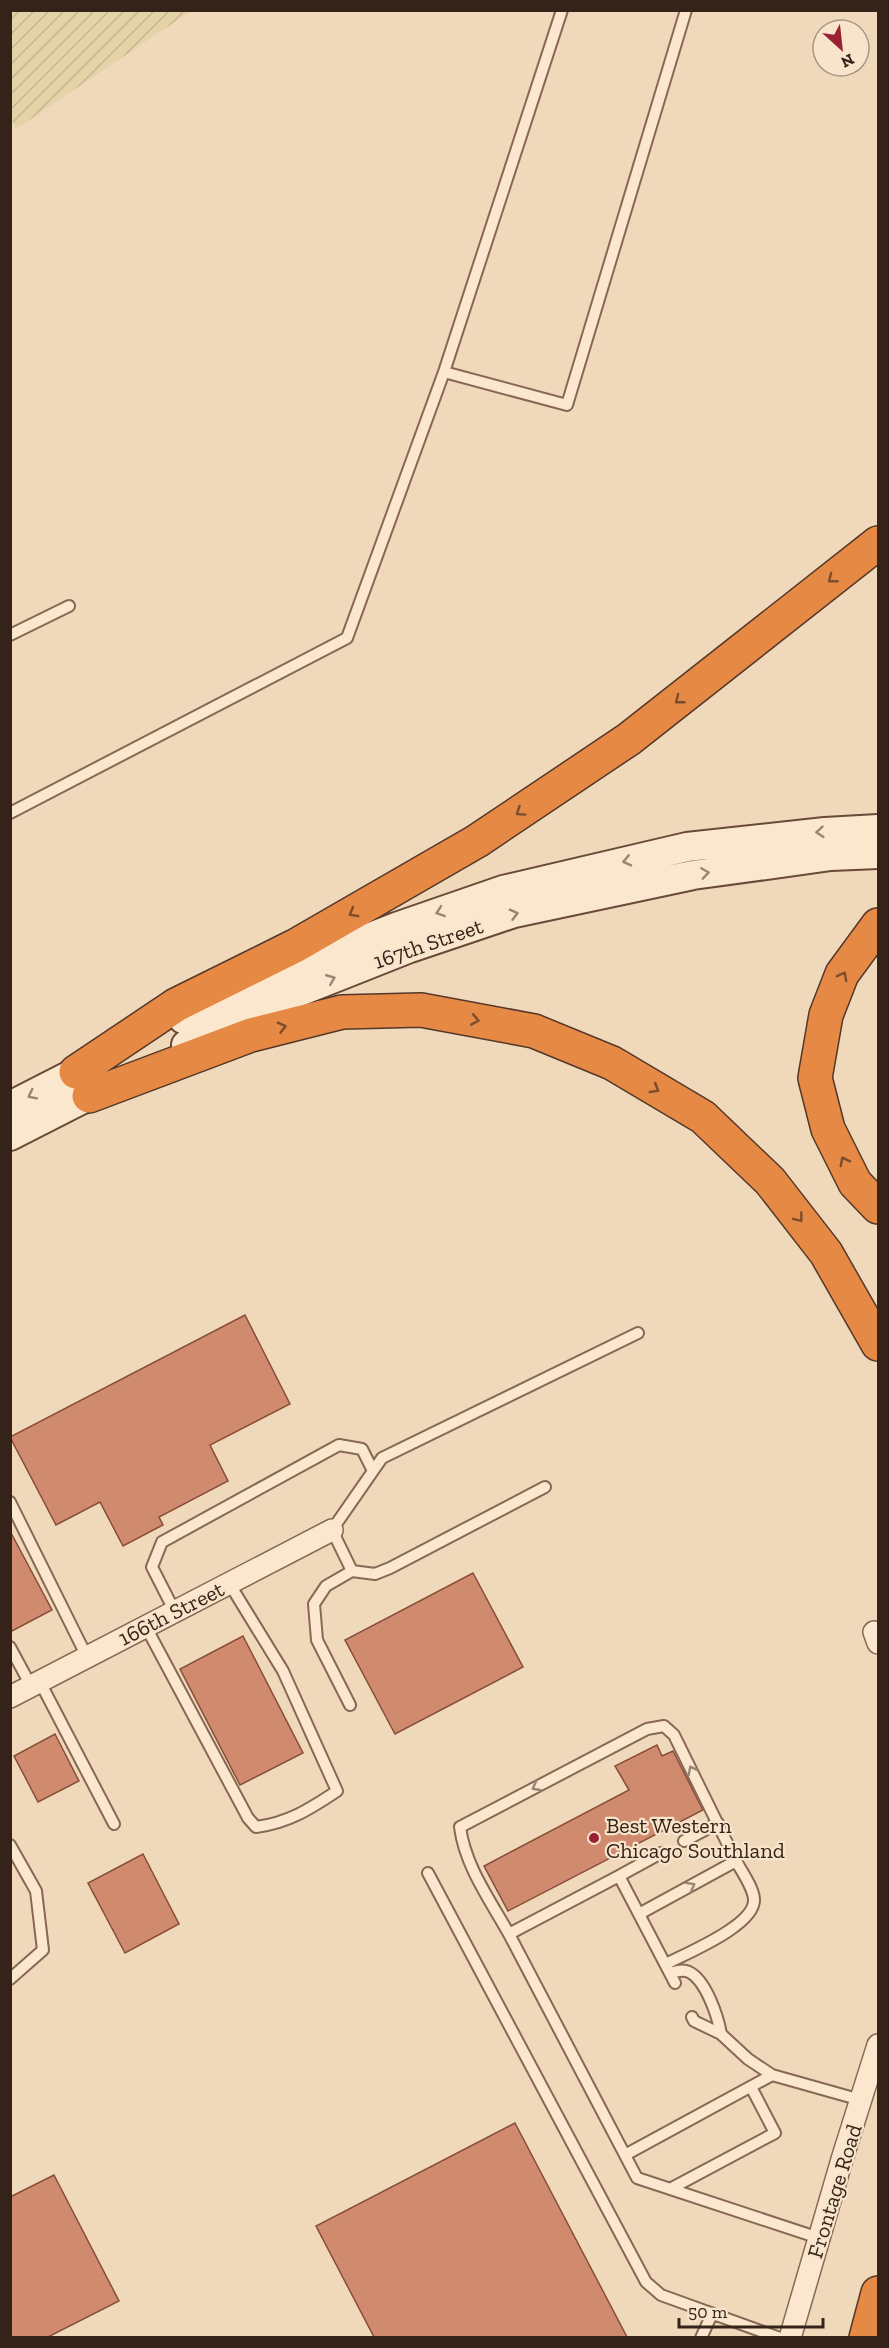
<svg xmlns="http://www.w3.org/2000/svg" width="889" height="2348" font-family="'Zilla Slab',serif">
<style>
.farmland{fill:url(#farmland-furrows)}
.building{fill:#d08a6e;stroke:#874d39;stroke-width:1.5}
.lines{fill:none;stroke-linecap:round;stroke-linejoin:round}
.lane-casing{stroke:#876854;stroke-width:14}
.street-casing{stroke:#876854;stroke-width:24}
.secondary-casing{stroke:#694938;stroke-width:32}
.highway-casing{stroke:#543729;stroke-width:36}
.lane{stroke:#fae7ce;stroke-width:10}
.street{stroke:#fae7ce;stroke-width:21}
.secondary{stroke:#fae7ce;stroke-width:28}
.highway{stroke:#e68945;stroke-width:33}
.oneway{stroke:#7c4c2b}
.oneway2{stroke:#988574}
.poi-dot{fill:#992133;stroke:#f7e4ca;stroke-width:2}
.labels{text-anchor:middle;stroke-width:4.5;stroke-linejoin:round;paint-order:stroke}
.street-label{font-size:22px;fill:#35231a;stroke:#f7e4ca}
.poi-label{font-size:22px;fill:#35231a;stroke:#f7e4ca;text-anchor:start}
</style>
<defs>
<pattern id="farmland-furrows" width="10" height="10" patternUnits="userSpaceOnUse" patternTransform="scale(1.5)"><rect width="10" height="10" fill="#e5d3a8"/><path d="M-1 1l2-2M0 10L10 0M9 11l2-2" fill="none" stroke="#c5b590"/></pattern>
</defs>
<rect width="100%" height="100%" fill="#f0d9bb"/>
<path class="farmland" d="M 10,11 L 11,10 L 191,11 L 16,129 L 10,117 Z"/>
<path class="building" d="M 245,1315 L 290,1404 L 210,1445 L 228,1481 L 159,1517 L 163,1525 L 123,1546 L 100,1502 L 56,1525 L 10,1437 Z
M 10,1531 L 52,1610 L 10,1632 Z
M 473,1573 L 523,1667 L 395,1734 L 345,1640 Z
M 243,1636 L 303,1753 L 240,1785 L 180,1669 Z
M 55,1734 L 79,1781 L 38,1802 L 14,1756 Z
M 657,1745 L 662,1756 L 673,1751 L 703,1810 L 508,1911 L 484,1866 L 629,1790 L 615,1766 Z
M 143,1854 L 179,1924 L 125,1953 L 88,1883 Z
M 515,2123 L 627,2337 L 374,2337 L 316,2226 Z
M 54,2175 L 119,2301 L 48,2337 L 10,2337 L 10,2197 Z"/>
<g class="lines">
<defs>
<path id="lane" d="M 444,372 L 562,10
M 10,635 L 69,606
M 10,813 L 347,638 L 444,372 L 567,405 L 686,10
M 545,1487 L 390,1568 L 375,1574 L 352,1571 L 332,1530 L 382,1458 L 638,1333
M 10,1502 L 87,1657
M 175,1612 L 152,1567 L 162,1542 L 339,1445 L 362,1449 L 373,1471
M 146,1627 L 248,1818 L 256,1827 C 288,1823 310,1809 337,1791 L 283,1671 L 229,1583
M 10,1647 L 31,1686
M 40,1682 L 114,1824
M 350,1705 L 317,1640 L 314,1604 L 326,1586 L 352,1571
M 684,1841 L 718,1823
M 10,1845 L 36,1891 L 43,1950 L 10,1979
M 428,1873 L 646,2282 L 661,2295 L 780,2338
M 619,1876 L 661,1853
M 509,1934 C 490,1900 465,1866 460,1827 L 647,1729 L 664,1726 L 674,1735 L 736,1861 L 639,1914
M 666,1964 C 687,1953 756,1925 754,1899 C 753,1887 742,1872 736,1861
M 671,1973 C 677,1971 683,1969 689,1972 C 706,1980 718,2017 721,2034
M 675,1983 L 619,1876 L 509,1934 L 637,2178 L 819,2238
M 692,2017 L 694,2021 L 721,2034 L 748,2059 L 772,2075 L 861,2100
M 625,2155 L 772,2075
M 670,2189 L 775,2133 L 751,2087
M 701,2338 L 712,2314"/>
<path id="street" d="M 874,1632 L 878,1643
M 10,1697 L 332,1530
M 790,2338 L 843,2156 L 878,2045"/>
<path id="secondary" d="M 183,1019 L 291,968 L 396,927 L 503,890 L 687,847 L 825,832 L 878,829
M 186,1045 L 299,992 L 410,948 L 514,913 L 693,875 L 831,856 L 878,854
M 10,1106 L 96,1062
M 10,1136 L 108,1086"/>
<path id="highway" d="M 878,925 L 842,974 L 826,1015 L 815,1078 L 828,1129 L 855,1183 L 878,1207
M 76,1072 L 176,1005 L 295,946 L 477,841 L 629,739 L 878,543
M 89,1096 L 251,1035 L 342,1012 L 421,1010 L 534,1031 L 612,1063 L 703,1117 L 770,1181 L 826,1253 L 878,1344
M 866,2338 L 878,2293"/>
</defs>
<use href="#lane" class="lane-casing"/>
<use href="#street" class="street-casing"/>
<use href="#secondary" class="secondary-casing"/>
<use href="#highway" class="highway-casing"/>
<use href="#lane" class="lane"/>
<use href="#street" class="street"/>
<use href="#secondary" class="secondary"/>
<use href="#highway" class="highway"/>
</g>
<defs><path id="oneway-chevron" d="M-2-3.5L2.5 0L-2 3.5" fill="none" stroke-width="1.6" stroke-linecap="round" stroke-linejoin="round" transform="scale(1.5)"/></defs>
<g class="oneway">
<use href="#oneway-chevron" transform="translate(832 579) rotate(142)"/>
<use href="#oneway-chevron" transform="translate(679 700) rotate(142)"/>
<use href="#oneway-chevron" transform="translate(520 812) rotate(146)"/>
<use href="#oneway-chevron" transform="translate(353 913) rotate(150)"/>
<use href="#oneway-chevron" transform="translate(843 976) rotate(-62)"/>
<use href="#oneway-chevron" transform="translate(475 1020) rotate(11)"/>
<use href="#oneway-chevron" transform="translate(282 1027) rotate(-15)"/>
<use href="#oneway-chevron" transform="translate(655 1089) rotate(31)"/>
<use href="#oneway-chevron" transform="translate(844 1161) rotate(-117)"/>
<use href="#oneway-chevron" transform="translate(799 1218) rotate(52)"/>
</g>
<g class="oneway2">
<use href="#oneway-chevron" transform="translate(820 832) rotate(175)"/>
<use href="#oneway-chevron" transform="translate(627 861) rotate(167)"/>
<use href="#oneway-chevron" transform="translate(705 873) rotate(-8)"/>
<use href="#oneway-chevron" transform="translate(440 912) rotate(161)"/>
<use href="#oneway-chevron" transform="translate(514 914) rotate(-15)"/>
<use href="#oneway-chevron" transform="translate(331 979) rotate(-22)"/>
<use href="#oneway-chevron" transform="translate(32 1095) rotate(153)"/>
<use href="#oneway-chevron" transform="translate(692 1770) rotate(-117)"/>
<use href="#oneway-chevron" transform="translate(536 1787) rotate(152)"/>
<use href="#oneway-chevron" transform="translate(691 1886) rotate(-29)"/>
</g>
<circle class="poi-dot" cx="594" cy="1838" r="6"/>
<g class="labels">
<g class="street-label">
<text transform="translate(428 943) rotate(-19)" y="8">167th Street</text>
<text transform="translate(171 1613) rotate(-27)" y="8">166th Street</text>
<text transform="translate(834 2191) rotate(-73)" y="8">Frontage Road</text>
</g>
<g class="poi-label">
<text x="606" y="1833">Best Western<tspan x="606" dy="25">Chicago Southland</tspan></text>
</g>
</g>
<rect width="889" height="2348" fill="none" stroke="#35231a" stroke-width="24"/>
<g transform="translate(841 48) rotate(153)"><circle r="28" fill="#f7e4ca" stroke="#a99784" stroke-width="1.5"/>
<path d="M0-4.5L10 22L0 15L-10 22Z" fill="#992133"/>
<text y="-9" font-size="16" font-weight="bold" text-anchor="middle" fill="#35231a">N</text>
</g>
<path d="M679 2318v9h144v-9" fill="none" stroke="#35231a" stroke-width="3"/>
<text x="688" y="2318" font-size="18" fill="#35231a" stroke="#f7e4ca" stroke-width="4.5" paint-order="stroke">50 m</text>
</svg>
